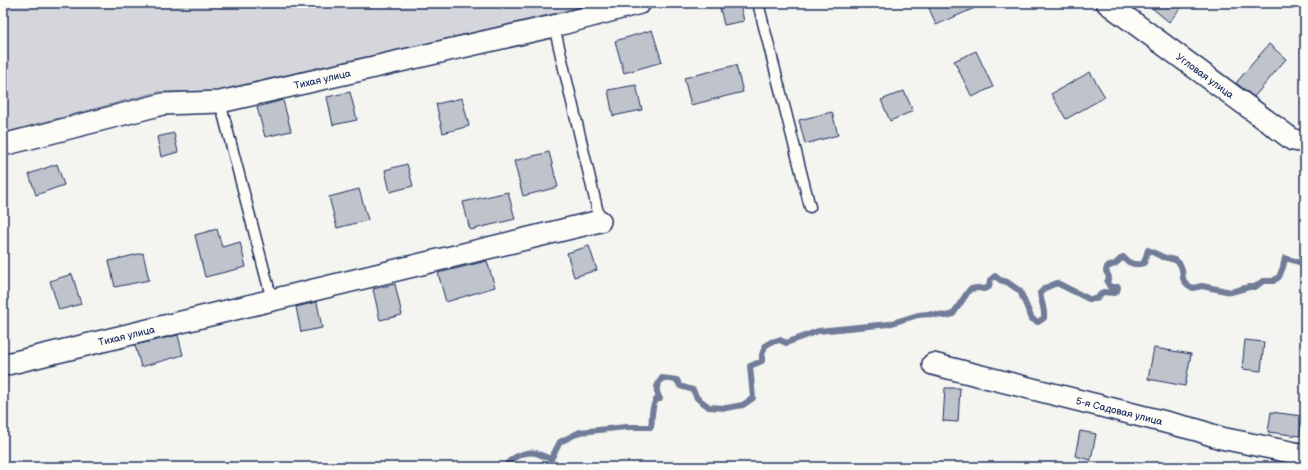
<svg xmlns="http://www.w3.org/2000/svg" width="1308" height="470" font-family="'Balsamiq Sans',sans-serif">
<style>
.green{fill:#d4d6db;stroke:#78829c}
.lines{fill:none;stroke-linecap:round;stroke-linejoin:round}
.stream{stroke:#717c98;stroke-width:6}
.building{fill:#bfc3cc;stroke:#1b2f5e}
.lane-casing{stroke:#1b2f5e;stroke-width:13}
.street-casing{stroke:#1b2f5e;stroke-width:24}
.lane{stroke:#fdfcf7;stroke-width:10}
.street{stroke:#fdfcf7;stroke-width:21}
.labels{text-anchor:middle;stroke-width:3.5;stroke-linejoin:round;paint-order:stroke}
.street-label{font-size:10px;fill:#1b2f5e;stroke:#fdfcf7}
</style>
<rect width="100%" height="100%" fill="#f4f4f1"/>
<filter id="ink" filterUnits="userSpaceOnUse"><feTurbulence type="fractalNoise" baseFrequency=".025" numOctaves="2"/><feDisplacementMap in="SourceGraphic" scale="8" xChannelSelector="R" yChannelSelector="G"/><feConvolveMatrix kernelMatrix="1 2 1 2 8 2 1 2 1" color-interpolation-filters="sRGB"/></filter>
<g filter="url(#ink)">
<path class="green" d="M 3,3 L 599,3 L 220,92 L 158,92 L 3,133 Z"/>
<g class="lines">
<path class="stream" d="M 1133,8 L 1137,3
M 504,467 C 510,459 524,450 536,453 C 541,455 546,457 551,459 L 560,442 L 580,432 L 626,427 L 651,427 C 653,416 650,410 656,400 L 660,399 C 655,390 656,386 662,378 L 677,380 L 680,386 L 693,390 L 697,398 L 709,407 L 726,408 L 743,405 L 753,398 L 750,366 L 762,361 L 762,355 L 765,346 L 771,342 L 780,340 L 786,343 L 818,331 L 889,324 L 918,315 L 928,314 L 946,316 L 953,314 L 970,289 L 978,288 L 984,289 L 989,287 L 990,280 L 995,276 L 1000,280 L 1007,282 L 1020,291 L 1032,319 L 1038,322 L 1044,318 C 1045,309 1041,301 1040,293 L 1045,288 L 1057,283 L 1089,299 L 1096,299 L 1103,292 L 1114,293 L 1117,291 L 1118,287 L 1110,287 L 1107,282 L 1109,277 L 1106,271 L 1107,267 L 1115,264 L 1123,257 C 1129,264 1135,266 1144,263 L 1148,250 C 1153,252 1158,255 1163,257 C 1168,259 1173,258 1178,262 C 1188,272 1175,279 1193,288 L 1202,286 L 1231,292 L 1249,287 L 1255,287 L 1263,281 L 1273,281 L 1279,277 L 1283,267 L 1285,258 L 1305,264"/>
</g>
<path class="building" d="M 927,3 L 986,3 L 936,25 Z
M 1146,3 L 1185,3 L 1169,22 Z
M 740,4 L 744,21 L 724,25 L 720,8 Z
M 652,30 L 662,62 L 624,73 L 615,41 Z
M 1269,44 L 1286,59 L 1254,97 L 1236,83 Z
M 976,51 L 993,87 L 972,97 L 954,61 Z
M 736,65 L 743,92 L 691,105 L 684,78 Z
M 1090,72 L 1105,97 L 1066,119 L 1051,94 Z
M 636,85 L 642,110 L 613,116 L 608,90 Z
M 904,91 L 913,111 L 890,121 L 881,100 Z
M 350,92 L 357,120 L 333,125 L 327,97 Z
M 462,98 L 469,126 L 443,133 L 436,104 Z
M 283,100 L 291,131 L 265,137 L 257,107 Z
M 832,112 L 838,135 L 805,144 L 799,120 Z
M 174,133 L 178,152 L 161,157 L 157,137 Z
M 549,152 L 558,187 L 523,196 L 514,161 Z
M 57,164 L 64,185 L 36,195 L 29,174 Z
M 407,164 L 413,186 L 390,192 L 385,170 Z
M 359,189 L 368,220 L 337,228 L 329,197 Z
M 508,192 L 515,219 L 470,230 L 463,202 Z
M 217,229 L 222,247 L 240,242 L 246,267 L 205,277 L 195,235 Z
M 589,246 L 597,270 L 574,277 L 567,253 Z
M 143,253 L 149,280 L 115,287 L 109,261 Z
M 487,261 L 495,287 L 446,302 L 438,273 Z
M 72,274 L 81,304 L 59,310 L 50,281 Z
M 395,284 L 402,315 L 380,320 L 373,289 Z
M 317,302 L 322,328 L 301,332 L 296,307 Z
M 178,335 L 183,355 L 141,367 L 135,345 Z
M 1245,340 L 1264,342 L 1261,371 L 1242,369 Z
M 1154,348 L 1191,354 L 1185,386 L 1148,379 Z
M 945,388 L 960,388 L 958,422 L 943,421 Z
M 1271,412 L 1302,416 L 1300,436 L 1268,432 Z
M 1080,431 L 1096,434 L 1091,460 L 1075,456 Z"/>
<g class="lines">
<defs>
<path id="lane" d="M 758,3 L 810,207
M 554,26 L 600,221
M 220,102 L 272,300"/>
<g id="street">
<path id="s1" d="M 1107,3 L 1293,140 L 1305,142"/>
<path id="s2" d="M 3,145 L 163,104 L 220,102 L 554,26 L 640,3"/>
<path id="s3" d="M 933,364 L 1197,430 L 1221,438 L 1305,455"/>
<path id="s4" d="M 3,365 L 600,221"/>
</g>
</defs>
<use href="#lane" class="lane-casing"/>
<use href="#street" class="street-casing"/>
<use href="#lane" class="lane"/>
<use href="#street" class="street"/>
</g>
</g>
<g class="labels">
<g class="street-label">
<text dy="4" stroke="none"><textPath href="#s1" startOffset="122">Угловая улица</textPath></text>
<text dy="4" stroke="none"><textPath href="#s2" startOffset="327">Тихая улица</textPath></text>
<text dy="4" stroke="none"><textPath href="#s4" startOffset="127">Тихая улица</textPath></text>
<text dy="4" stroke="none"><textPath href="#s3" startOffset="192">5-я Садовая улица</textPath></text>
</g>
</g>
<rect width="1308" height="470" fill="none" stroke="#fdfcf7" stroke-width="16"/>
<rect x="8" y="8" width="1292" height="454" fill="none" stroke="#1b2f5e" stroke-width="1.5" filter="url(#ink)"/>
</svg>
